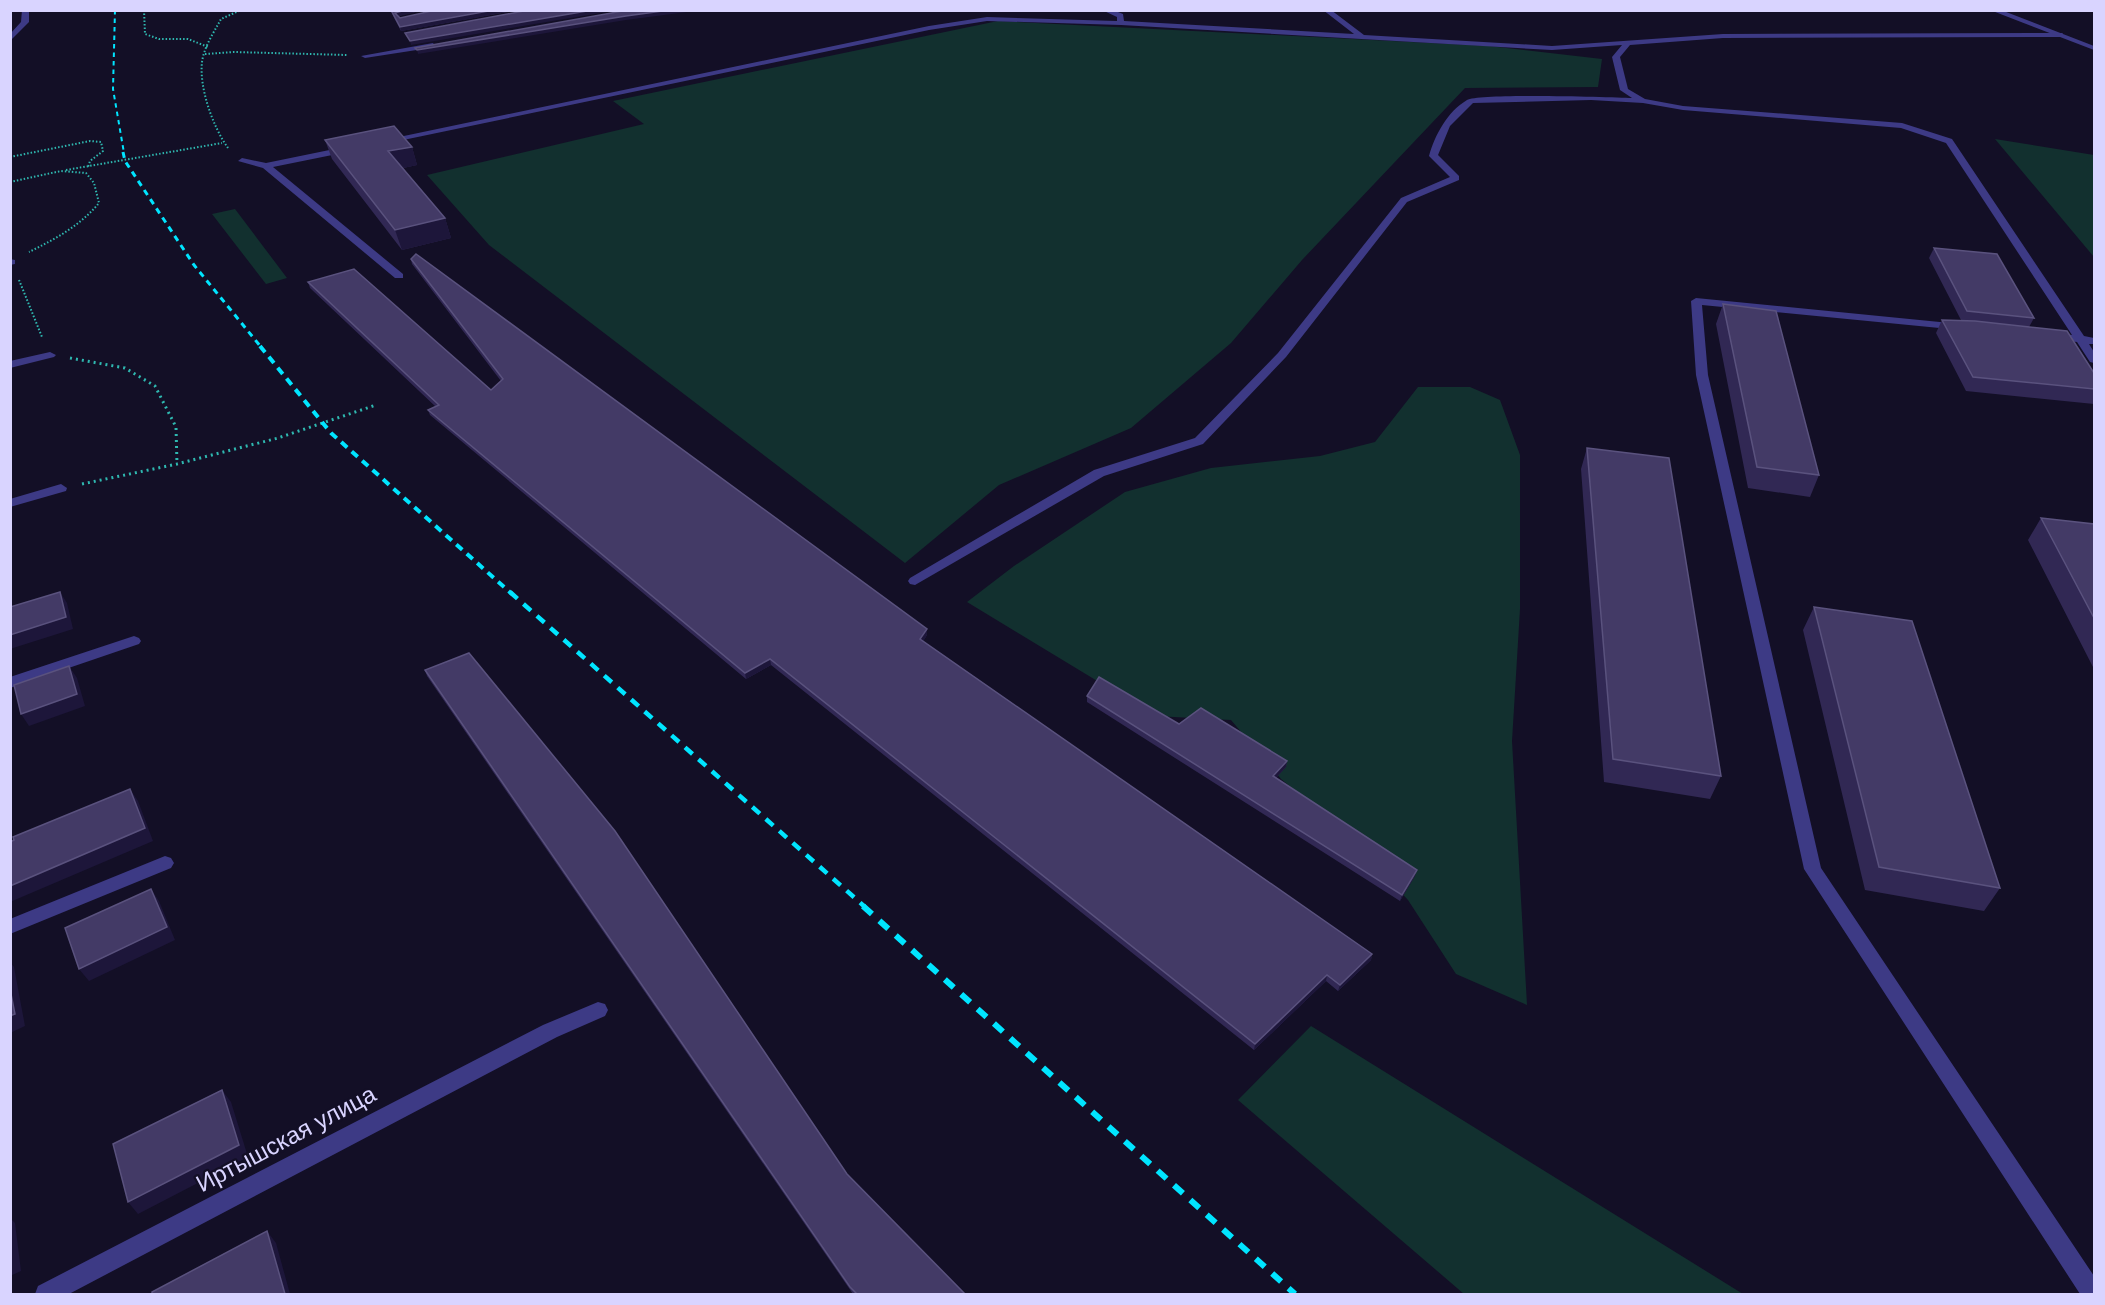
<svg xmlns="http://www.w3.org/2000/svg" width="2105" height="1305" font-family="'DM Sans',sans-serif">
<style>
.green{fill:#12302f}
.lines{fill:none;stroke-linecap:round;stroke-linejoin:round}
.path-far1{stroke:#2fb8b0;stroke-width:2;stroke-dasharray:1.5 2;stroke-linecap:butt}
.path{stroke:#2fb8b0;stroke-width:3;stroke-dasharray:2 4;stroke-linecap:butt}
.lane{fill:#3d3a85;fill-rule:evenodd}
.street{fill:#3d3a85;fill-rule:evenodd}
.rail-far4{stroke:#00e5ff;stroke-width:2;stroke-dasharray:4.5 4;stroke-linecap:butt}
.rail-far3{stroke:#00e5ff;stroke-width:3;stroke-dasharray:6 5;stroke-linecap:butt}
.rail-far2{stroke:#00e5ff;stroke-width:4;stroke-dasharray:8 6;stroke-linecap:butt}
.rail-far1{stroke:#00e5ff;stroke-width:4.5;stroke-dasharray:10 8;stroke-linecap:butt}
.rail{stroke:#00e5ff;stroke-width:6;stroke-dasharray:12 10;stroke-linecap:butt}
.wall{fill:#312854}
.shaded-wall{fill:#1d163a}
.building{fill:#433a66;stroke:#5a527e;stroke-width:1.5}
.labels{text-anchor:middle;stroke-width:4.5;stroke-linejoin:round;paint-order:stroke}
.near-street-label{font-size:24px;fill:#d9d4ff;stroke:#130f26}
</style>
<rect width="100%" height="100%" fill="#130f26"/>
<path class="green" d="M 998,21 L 1489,46 L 1602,59 L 1598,87 L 1465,88 L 1302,260 L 1231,343 L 1131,428 L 999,485 L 905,563 L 489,245 L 427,175 L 644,124 L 613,101 Z
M 1995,139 L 2094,155 L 2094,257 Z
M 235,209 L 287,278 L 266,284 L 212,214 Z
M 1418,387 L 1470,387 L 1500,400 L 1520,455 L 1520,609 L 1512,741 L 1527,1005 L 1456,974 L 1408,900 L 1339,826 L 1281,779 L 1231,720 L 1155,716 L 967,602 L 1014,566 L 1125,492 L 1211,468 L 1320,456 L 1375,442 Z
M 1311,1026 L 1743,1294 L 1464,1294 L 1238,1100 Z"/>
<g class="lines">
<path class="path-far1" d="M 144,10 L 145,34 L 159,39 L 188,39 L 208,47
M 205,54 L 234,52 L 347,55
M 228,148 C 213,127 199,88 202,62 C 204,47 214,32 221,19 L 241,10
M 10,157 L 90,141 L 101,142 L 103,151 L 90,161 L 88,167
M 66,170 L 222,143
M 10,182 L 61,171 L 86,173 L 94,183 L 99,203 C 80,226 55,239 29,252
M 19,280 L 42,337"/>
<path class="path" d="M 70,358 L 125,368 L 155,386 L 176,427 L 177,464
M 82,484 L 177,464 L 278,438 L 376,405"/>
<path class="lane" d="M 22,10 L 29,10 L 29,22 L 10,41 L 10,34 L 21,22 Z
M 1102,10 L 1113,10 L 1123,14 L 1124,21 L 1354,34 L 1323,10 L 1331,10 L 1364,35 L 1552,46 L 1723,34 L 2063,33 L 2060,37 L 1723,38 L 1630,45 L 1620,57 L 1628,89 L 1645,99 L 1683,106 L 1902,123 L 1952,139 L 2084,336 L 2094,338 L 2094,344 L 2089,344 L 2094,352 L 2094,363 L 2090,362 L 2077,342 L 2053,339 L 2047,336 L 2053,333 L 2072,335 L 1946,143 L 1901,128 L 1683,110 L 1643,103 L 1591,100 L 1473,103 L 1450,126 L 1438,155 L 1459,176 L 1459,180 L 1407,202 L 1286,357 L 1203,444 L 1104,476 L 915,585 L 910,584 L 908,581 L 910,578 L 1094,470 L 1195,438 L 1278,353 L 1401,198 L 1450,177 L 1429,156 C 1435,135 1447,112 1467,100 C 1480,93 1609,97 1632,98 L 1620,90 L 1612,57 L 1622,45 L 1552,50 L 1121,25 L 987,21 L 929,30 L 384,144 L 380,141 L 929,26 L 987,17 L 1117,21 L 1117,17 Z
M 433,43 L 436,47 L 365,58 L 361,56 Z
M 349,146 L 353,149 L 352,151 L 273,167 L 403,274 L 403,278 L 395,278 L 263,168 L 238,161 L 242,158 L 266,163 Z
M 1696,298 L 1960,324 L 1965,327 L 1960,330 L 1702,305 L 1708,375 L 1821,868 L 2094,1276 L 2094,1294 L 2080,1294 L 1804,869 L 1696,375 L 1691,301 Z"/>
<path class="street" d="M 1990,10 L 2001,10 L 2094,46 L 2094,50 Z
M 10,259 L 15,260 L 15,264 L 10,265 Z
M 50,352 L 56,355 L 54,357 L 10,368 L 10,361 Z
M 61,484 L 67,488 L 66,491 L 10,507 L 10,499 Z
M 134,636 L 139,638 L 141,641 L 139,644 L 10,688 L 10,677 Z
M 165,856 L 171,858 L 174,863 L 171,868 L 10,934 L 10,919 Z
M 598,1002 L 605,1004 L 608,1010 L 605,1016 L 557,1037 L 69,1294 L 35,1294 L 38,1286 L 543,1025 Z"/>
<path class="rail-far4" d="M 115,10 L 113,89 L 124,153"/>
<path class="rail-far3" d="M 123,152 L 125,161 L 194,265 L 261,347"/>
<path class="rail-far2" d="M 260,346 L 331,433 L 512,594"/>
<path class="rail-far1" d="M 510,592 L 865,907"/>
<path class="rail" d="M 863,906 L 1295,1294"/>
</g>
<path class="wall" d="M 390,10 L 424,10 L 398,16 L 400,18 L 436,10 L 518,10 L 401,31 Z
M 325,140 L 412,147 L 417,165 L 403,168 L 445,218 L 451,238 L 402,250 L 332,159 Z
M 1934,248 L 2034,318 L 2029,327 L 2094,373 L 2094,404 L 1966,391 L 1936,333 L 1942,320 L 1961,320 L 1929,258 Z
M 411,259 L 927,629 L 927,635 L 923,641 L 1372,954 L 1371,960 L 1338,991 L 1326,981 L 1254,1050 L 771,665 L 746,679 L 430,415 L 428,410 L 436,407 L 310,288 L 308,282 L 491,390 L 501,381 L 412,264 Z
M 1723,304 L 1819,475 L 1810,497 L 1748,488 L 1716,324 Z
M 1587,448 L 1721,776 L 1710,799 L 1604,782 L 1581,469 Z
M 2041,518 L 2094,524 L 2094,669 L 2028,540 Z
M 1814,607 L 2000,888 L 1984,911 L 1865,890 L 1803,630 Z
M 425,670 L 847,1174 L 965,1294 L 853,1294 L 427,676 Z
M 1087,696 L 1179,724 L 1287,761 L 1286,767 L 1276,778 L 1415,876 L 1400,901 L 1087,702 Z"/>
<path class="shaded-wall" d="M 405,10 L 424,10 L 396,17 L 395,13 Z
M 494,10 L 518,10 L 401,31 L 400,27 Z
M 593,10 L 618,10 L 411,45 L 410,41 Z
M 670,10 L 702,10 L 626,20 L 418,54 L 417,50 L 626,16 Z
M 412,147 L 417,165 L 394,170 L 388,151 Z
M 445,218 L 451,238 L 402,250 L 395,230 Z
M 60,592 L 67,603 L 73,629 L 10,649 L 10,635 Z
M 927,629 L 927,635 L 921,645 L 920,639 Z
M 770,659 L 771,665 L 746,679 L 745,673 Z
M 69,666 L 77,678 L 85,706 L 29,726 L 21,714 Z
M 1287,761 L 1286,767 L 1272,782 L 1273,776 Z
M 130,789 L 138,801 L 153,841 L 10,902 L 10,886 Z
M 1417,870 L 1415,876 L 1400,901 L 1402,895 Z
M 151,889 L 159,901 L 175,940 L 89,981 L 79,969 Z
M 1372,954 L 1371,960 L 1338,991 L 1340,985 Z
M 10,962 L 14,967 L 25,1026 L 10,1033 Z
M 1327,975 L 1326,981 L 1254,1050 L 1255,1044 Z
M 222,1090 L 231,1102 L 248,1157 L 138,1214 L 128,1202 Z
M 10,1218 L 15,1223 L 21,1271 L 10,1276 Z
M 267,1231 L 276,1243 L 290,1294 L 285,1294 Z"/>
<path class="building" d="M 391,10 L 405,10 L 395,13 L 400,18 L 436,10 L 494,10 L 400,27 Z
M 529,10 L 593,10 L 410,41 L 405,33 Z
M 628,10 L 670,10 L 626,16 L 417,50 L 415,48 Z
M 394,126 L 412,147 L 388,151 L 445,218 L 395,230 L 325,140 Z
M 1934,248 L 1997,254 L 2034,318 L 1967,311 Z
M 416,254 L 927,629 L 920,639 L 1372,954 L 1340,985 L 1327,975 L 1255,1044 L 770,659 L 745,673 L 428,410 L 439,405 L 308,282 L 354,269 L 491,390 L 503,379 L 411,259 Z
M 1723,304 L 1776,311 L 1819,475 L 1757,467 Z
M 1942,320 L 1975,321 L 2067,331 L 2094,373 L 2094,389 L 1973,377 Z
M 1587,448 L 1669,458 L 1721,776 L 1613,759 Z
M 2041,518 L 2094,524 L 2094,618 Z
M 60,592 L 66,617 L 10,635 L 10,607 Z
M 1814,607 L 1912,621 L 2000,888 L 1879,867 Z
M 469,653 L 615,831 L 847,1174 L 965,1294 L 857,1294 L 850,1287 L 425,670 Z
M 69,666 L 77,694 L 21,714 L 14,685 Z
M 1099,677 L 1179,724 L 1201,708 L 1287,761 L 1273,776 L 1417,870 L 1402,895 L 1087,696 Z
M 130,789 L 145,828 L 10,886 L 10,842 L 14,840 L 13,837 Z
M 151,889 L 167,927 L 79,969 L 65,928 Z
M 10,989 L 15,1014 L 10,1016 Z
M 222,1090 L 239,1145 L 128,1202 L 113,1144 Z
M 267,1231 L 285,1294 L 152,1294 L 152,1292 Z"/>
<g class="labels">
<g class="near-street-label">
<text transform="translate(286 1139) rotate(-28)" y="8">Иртышская улица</text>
</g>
</g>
<rect width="2105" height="1305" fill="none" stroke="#d9d4ff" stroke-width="24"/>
</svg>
